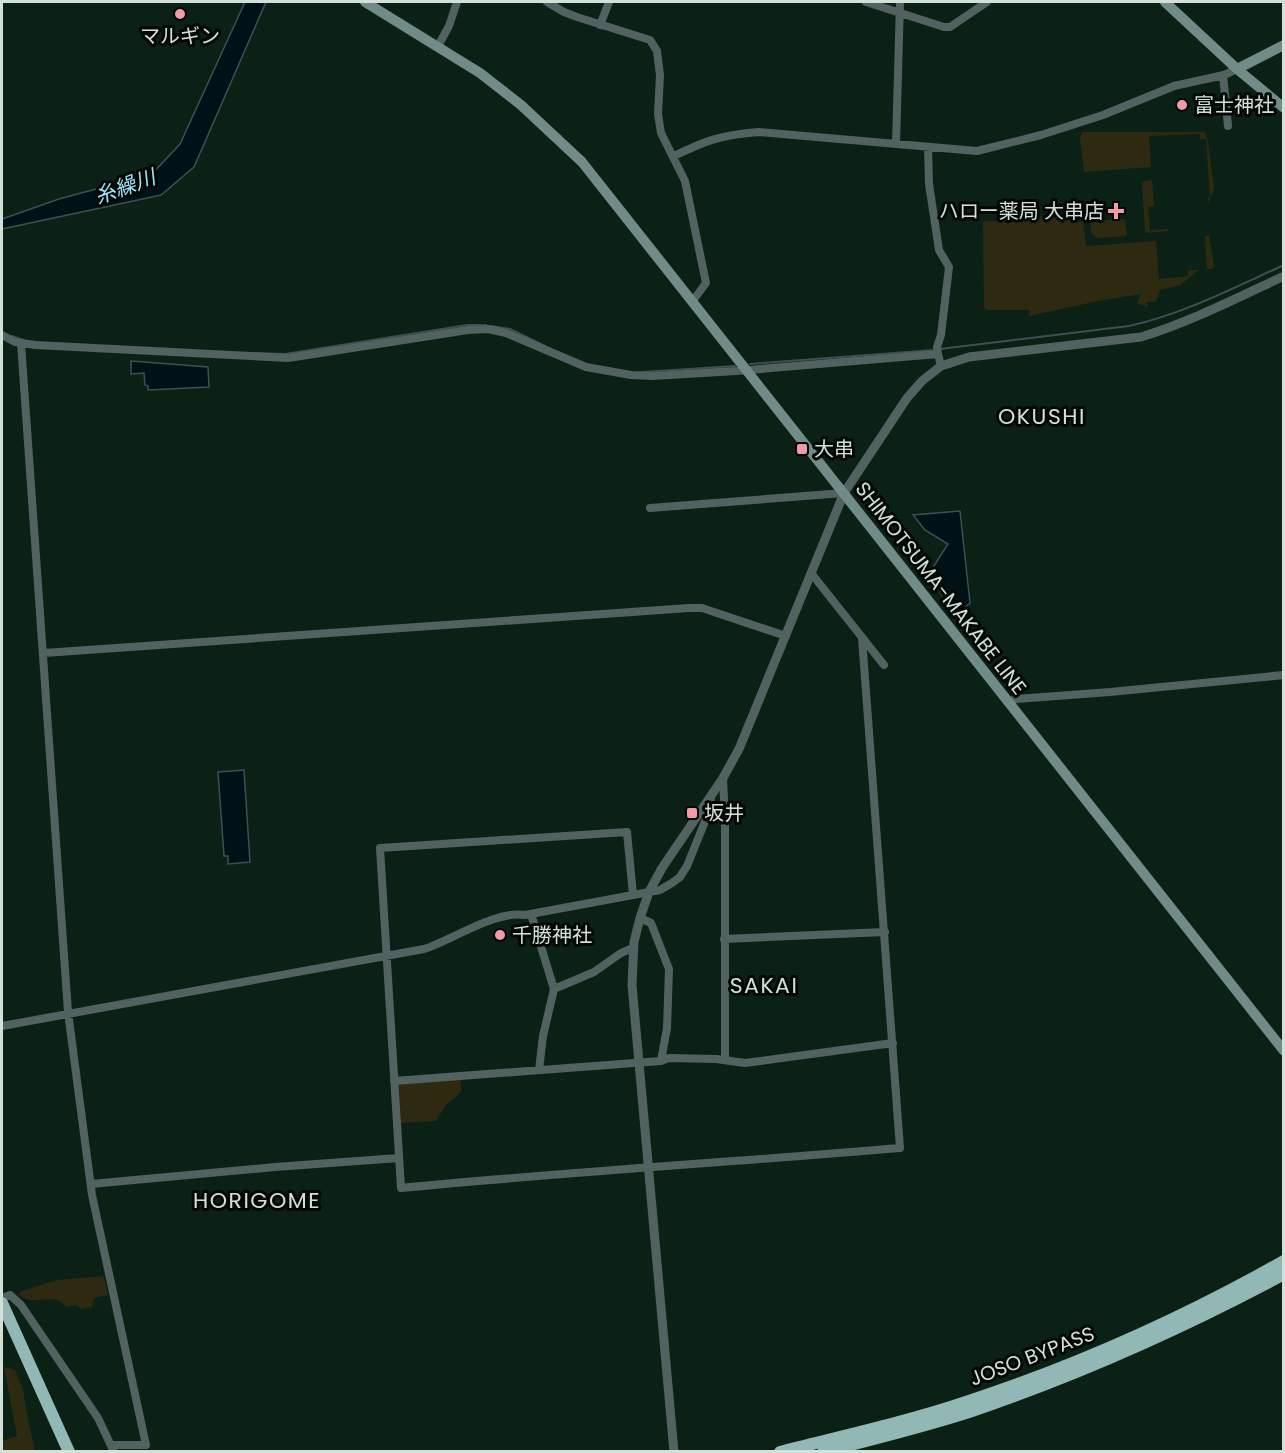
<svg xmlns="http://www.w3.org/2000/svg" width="1285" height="1453" font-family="Poppins,'Noto Sans JP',sans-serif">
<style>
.green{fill:#2e2a12}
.water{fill:#001118;stroke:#3f4f52;stroke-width:1.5}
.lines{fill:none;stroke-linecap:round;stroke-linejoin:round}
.stream{stroke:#3f4f52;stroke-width:2}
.minor{stroke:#526261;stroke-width:8}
.tertiary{stroke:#526261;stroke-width:9}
.secondary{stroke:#718b88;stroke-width:10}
.trunk{stroke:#92b8b5;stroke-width:12}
.poi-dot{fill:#f39aa8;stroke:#030805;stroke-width:2}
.labels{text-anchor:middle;stroke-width:6;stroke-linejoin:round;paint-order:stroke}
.poi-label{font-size:20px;fill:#d3e0d8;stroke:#030805;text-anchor:start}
.street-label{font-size:20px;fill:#d3e0d8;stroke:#030805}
.water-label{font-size:21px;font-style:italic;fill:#a0e5fa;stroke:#030805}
.quarter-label{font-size:22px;letter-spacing:1.5px;fill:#d3e0d8;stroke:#030805}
</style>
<rect width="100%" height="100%" fill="#0c2116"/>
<path class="green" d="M 1082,132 L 1205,132 L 1208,141 L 1214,189 L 1208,203 L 1208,198 L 1210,197 L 1206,139 L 1200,139 L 1200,134 L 1149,136 L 1151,167 L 1084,172 L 1080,138 Z
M 1152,180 L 1154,206 L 1148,207 L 1150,230 L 1168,229 L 1168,231 L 1147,233 L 1145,231 L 1142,183 L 1144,181 Z
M 1063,214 L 1078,222 L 1083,221 L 1086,246 L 1156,241 L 1159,279 L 1188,276 L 1188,270 L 1199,270 L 1180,285 L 1160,290 L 1156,302 L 1147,302 L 1148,307 L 1137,303 L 1141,294 L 1098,301 L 1029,316 L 1029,310 L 986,310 L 984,307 L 983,222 Z
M 1125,219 L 1127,236 L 1097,238 L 1091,233 L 1090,221 Z
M 1209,235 L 1214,266 L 1212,269 L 1207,269 L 1205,236 Z
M 461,1079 L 461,1092 L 445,1106 L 436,1121 L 399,1123 L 401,1116 L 399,1084 Z
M 104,1276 L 108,1295 L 94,1298 L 92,1307 L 81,1309 L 77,1305 L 66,1307 C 54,1290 32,1309 19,1294 L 22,1291 L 57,1280 Z
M 4,1367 L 15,1370 L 23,1389 L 27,1415 L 35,1451 L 2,1451 L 2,1441 L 17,1436 Z"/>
<path class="water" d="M 245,2 L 266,2 L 194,167 L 161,195 L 2,229 L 2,219 L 59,199 L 152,174 L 180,144 Z
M 131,361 L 208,367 L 209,387 L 148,390 L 148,386 L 145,385 L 144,373 L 131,374 Z
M 960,511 L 970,603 L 957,614 L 930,579 L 935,571 L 932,569 L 948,544 L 925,530 L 913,515 Z
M 244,770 L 250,862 L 228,864 L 228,856 L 224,856 L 218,772 Z"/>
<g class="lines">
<path class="stream" d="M 491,326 L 510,329 L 545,346
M 12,336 L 23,340
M 940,349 L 1129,326 C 1183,314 1233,288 1284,265
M 254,353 L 285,354 L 467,325 L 486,325
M 750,364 L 934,350
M 642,372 L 735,366"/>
<path class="minor" d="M 547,2 L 564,12 L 577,17 L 650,40 L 657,51 L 660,75 L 658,114 L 661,133 L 685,181 L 706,283 L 692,302
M 866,2 L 944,27 L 950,27 L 987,2
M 600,25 L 609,2
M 438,46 L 449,26 L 457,2
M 1223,75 L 1228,126
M 896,144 L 900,2
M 928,147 L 929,184 L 939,250 L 949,267 L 941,335 L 937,347 L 938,354
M 674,156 C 707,140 721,135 759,132 L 977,151 L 1041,135 L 1103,115 L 1174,86 L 1224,75 L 1237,69
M 2,335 L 15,342 L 35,345 L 288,358 L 468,330 L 488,329 L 506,333 L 586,367 L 631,375 L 653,376 L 736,371 L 938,354 L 941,366
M 21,343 L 68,1012 L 92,1195 L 146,1445 L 112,1445
M 650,508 L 844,493
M 811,573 L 884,665
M 44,653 L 689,608 L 702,608 L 786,636
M 1008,702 L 1016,699 L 1110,692 L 1284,675
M 723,778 L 725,821 L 725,1059
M 633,895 L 627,832 L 380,848 L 401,1188 C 567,1172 734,1162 900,1148 L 862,638
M 531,914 L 554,989 L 543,1036 L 539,1070
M 724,939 L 885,932
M 554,989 L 594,972 L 621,953 L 633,948
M 2,1026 L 424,949 C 452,940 496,910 525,915 L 660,890 L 672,883 L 680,877 L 687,866 L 708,814 L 711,798
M 661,1061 L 669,1058 L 716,1059 L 745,1063 L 893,1043
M 394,1081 L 661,1061 L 667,1028 L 669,969 L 651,923 L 640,918
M 91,1184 L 275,1167 L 399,1158
M 2,1298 L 10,1295 L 21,1305 L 98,1418 L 114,1452"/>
<path class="tertiary" d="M 674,1452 L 632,985 L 634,942 L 640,918 L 649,892 L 662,868 L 723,778 L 739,749 L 844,493 L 907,398 L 922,381 L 941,366 L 969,357 L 1141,337 C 1190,322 1237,298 1284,276"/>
<path class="secondary" d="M 365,2 L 480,73 L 521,105 L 582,162 L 1284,1051
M 1165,2 L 1237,69 L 1284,108
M 1237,69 L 1284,45"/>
<path class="trunk" d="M 2,1303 L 69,1452
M 780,1452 C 843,1436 907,1422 969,1401 C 1078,1365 1183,1318 1284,1261
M 823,1452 C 873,1439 923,1427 972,1411 C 1080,1374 1183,1328 1284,1274"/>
</g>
<g class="poi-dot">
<circle cx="180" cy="14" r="6"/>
<circle cx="1182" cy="105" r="6"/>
<path d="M1113 202h6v6h6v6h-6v6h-6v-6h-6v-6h6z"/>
<rect x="796" y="443" width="12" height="12" rx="3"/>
<rect x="686" y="807" width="12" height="12" rx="3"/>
<circle cx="500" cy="935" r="6"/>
</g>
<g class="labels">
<g class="poi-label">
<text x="180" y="43" text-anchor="middle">マルギン</text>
<text x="1194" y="112">富士神社</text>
<text x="1104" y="218" text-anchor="end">ハロー薬局 大串店</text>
<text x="814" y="456">大串</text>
<text x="704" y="820">坂井</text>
<text x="512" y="942">千勝神社</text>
</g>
<g class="street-label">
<text transform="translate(941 588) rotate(52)" y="7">SHIMOTSUMA-MAKABE LINE</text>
<text transform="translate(1032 1356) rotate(-21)" y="7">JOSO BYPASS</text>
</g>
<g class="water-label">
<text transform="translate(125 187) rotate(-20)" y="7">糸繰川</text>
</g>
<g class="quarter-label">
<text x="1042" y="424">OKUSHI</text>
<text x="764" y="993">SAKAI</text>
<text x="257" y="1208">HORIGOME</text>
</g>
</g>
<rect width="1285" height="1453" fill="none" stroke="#d3e0d8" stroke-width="6"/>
</svg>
